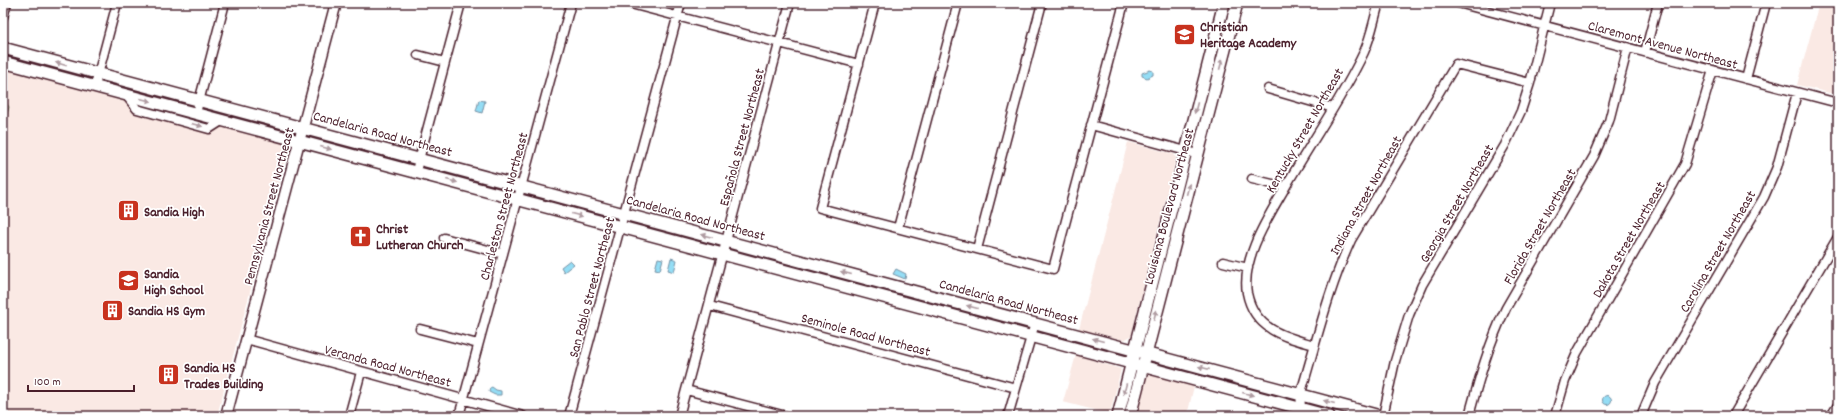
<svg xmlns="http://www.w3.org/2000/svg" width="1841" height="419" font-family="Dekko,sans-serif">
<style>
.built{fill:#fae9e4}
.green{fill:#b3e9ac;stroke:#7e846c}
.water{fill:#94ddf5;stroke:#7691a4}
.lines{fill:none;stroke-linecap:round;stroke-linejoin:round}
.minor-casing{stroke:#4a1f2b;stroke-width:11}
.tertiary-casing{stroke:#4a1f2b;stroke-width:13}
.secondary-casing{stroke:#4a1f2b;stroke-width:14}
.minor{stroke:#fff;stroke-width:8}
.tertiary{stroke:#fff;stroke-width:10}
.secondary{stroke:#fff;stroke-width:11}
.oneway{fill:#ae9aa0}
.labels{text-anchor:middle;stroke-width:3.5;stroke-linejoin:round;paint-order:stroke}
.poi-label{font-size:14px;font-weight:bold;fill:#4a1f2b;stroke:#fff;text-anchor:start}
.street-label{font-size:14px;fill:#4a1f2b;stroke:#fff}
</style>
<rect width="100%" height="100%" fill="#fff"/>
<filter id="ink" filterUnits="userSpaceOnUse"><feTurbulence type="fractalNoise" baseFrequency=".025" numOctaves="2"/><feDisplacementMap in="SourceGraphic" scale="8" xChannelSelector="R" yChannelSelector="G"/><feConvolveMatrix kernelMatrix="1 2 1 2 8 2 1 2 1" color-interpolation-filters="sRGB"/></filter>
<g filter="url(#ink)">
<path class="built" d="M 1819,3 L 1838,3 L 1838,95 L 1797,85 Z
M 3,68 L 289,145 L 217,416 L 3,416 Z
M 1128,142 L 1174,154 L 1176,158 L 1131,336 L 1124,340 L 1079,329 Z
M 1076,355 L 1121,369 L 1110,414 L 1063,402 Z
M 1153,375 L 1194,386 L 1187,416 L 1136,416 L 1146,378 L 1147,376 Z"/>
<path class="green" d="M 3,98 L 9,107 L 3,128 Z"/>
<path class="water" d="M 1150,70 L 1153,71 L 1153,75 L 1147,78 L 1142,76 L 1142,73 Z
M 479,100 L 485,101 L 482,113 L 476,111 Z
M 658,258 L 663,259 L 660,270 L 655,269 Z
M 671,258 L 677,260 L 674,272 L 668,270 Z
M 570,260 L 574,264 L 564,272 L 561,267 Z
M 896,269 L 906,274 L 905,279 L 893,274 Z
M 492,387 L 496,390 L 501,391 L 501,395 L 495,395 L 489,392 L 490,388 Z
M1602.5 400a4.5 4.5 0 1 1 9 0a4.5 4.5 0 1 1-9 0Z"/>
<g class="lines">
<defs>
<path id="minor" d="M 627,3 L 859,64
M 875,3 L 820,208 L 1053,269 L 1124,3
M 1458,3 L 1838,103
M 3,17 L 7,3
M 1645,52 L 1658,3
M 418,55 L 445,62
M 1746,79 L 1766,3
M 95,86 L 117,3
M 1268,89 L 1333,108
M 126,95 L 137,109 L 209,129 L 223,120
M 196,113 L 225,3
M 1091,125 L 1197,154
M 416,171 L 461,3
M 1252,179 L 1285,187
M 898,228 L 958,3
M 444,238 L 503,254
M 977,249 L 1042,3
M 1223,262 L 1248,268
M 710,306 L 1016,388
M 420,329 L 478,344
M 246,339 L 523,416
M 1314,345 C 1284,337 1254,329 1247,293 C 1241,258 1269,216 1286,186 C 1311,142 1342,99 1364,52 C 1371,37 1374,19 1379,3
M 686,390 L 786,416
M 349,416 L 361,372
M 459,416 L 571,3
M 569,416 L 681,3
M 679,416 L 790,3
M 1008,416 L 1035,323
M 1300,416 C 1302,407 1299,398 1302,389 C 1317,339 1329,288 1351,240 L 1456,64 L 1530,83
M 1383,416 L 1395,361 L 1409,315 L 1422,285 L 1505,145 L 1521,111 L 1530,83 L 1550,3
M 1469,416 C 1479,379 1489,343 1506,308 L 1594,156 L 1609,121 L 1628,47
M 1555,416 L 1565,381 L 1577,353 L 1685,164 L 1713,70
M 1641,416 L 1655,383 L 1764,197 L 1777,167 L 1797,93
M 1733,416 L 1838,237
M 1831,416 L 1838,405"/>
<path id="tertiary" d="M 226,416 L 336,3"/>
<path id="secondary" d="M 3,48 L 1380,416
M 3,62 L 1329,416
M 1118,416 L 1224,3
M 1130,416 L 1237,3"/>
</defs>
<use href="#minor" class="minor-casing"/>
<use href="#tertiary" class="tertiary-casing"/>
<use href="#secondary" class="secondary-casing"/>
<use href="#minor" class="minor"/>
<use href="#tertiary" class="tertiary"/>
<use href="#secondary" class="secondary"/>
</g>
<defs><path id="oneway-solid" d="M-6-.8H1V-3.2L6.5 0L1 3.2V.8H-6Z"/></defs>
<g class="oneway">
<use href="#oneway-solid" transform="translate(61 64) rotate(-164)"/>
<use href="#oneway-solid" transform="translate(1221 64) rotate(-75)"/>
<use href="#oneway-solid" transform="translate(146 100) rotate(15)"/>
<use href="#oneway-solid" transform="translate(1196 108) rotate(105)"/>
<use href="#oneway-solid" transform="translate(197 125) rotate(15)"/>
<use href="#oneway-solid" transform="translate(326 148) rotate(15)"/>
<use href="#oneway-solid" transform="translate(452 181) rotate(15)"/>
<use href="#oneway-solid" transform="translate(1188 189) rotate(-76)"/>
<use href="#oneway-solid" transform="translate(577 215) rotate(15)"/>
<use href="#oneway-solid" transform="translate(707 236) rotate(-165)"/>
<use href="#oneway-solid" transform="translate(846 273) rotate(-165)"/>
<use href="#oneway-solid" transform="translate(972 307) rotate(-165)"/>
<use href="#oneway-solid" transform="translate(1155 315) rotate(-76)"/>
<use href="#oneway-solid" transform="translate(1098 340) rotate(-165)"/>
<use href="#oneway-solid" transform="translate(1204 368) rotate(-165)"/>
<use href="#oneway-solid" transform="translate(1125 389) rotate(105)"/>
<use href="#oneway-solid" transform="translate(1248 394) rotate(15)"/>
<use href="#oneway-solid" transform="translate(1329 402) rotate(-165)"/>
</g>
</g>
<defs>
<symbol id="school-square" viewBox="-11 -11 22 22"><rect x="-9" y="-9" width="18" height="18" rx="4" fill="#c8321e" stroke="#fff"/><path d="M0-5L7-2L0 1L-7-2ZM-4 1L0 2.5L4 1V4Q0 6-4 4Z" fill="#fff"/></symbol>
<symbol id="building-square" viewBox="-11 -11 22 22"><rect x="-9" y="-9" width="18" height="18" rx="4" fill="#c8321e" stroke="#fff"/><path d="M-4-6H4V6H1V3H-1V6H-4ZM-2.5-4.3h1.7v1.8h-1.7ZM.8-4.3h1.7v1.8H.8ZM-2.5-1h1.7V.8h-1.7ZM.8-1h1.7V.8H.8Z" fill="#fff"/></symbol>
<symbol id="church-square" viewBox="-11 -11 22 22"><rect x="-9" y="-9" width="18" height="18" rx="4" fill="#c8321e" stroke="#fff"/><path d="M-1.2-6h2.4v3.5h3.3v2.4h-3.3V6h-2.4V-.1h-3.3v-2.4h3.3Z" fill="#fff"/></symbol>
</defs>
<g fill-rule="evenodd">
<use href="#school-square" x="1172" y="22" width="25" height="25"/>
<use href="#building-square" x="116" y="198" width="25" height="25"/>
<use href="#church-square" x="348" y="224" width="25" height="25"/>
<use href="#school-square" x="116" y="268" width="25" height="25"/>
<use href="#building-square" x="100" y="298" width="25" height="25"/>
<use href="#building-square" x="156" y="362" width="25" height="25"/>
</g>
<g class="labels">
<g class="poi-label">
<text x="1200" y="31">Christian<tspan x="1200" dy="16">Heritage Academy</tspan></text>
<text x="144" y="216">Sandia High</text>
<text x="376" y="233">Christ<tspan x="376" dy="16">Lutheran Church</tspan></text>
<text x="144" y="278">Sandia<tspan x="144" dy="16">High School</tspan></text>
<text x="128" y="315">Sandia HS Gym</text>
<text x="184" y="372">Sandia HS<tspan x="184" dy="16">Trades Building</tspan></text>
</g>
<g class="street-label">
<text transform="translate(1663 44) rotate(15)" y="5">Claremont Avenue Northeast</text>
<text transform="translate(1304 130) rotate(-60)" y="5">Kentucky Street Northeast</text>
<text transform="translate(383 133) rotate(15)" y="5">Candelaria Road Northeast</text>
<text transform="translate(741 137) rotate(-75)" y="5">Española Street Northeast</text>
<text transform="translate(1365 195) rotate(-61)" y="5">Indiana Street Northeast</text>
<text transform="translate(1456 203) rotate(-60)" y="5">Georgia Street Northeast</text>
<text transform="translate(268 206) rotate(-75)" y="5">Pennsylvania Street Northeast</text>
<text transform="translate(503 206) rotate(-75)" y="5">Charleston Street Northeast</text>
<text transform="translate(1168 206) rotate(-75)" y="5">Louisiana Boulevard Northeast</text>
<text transform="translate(696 217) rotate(15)" y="5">Candelaria Road Northeast</text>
<text transform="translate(1539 226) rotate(-60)" y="5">Florida Street Northeast</text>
<text transform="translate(1628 239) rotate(-60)" y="5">Dakota Street Northeast</text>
<text transform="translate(1717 251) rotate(-60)" y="5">Carolina Street Northeast</text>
<text transform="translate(591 287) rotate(-75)" y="5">San Pablo Street Northeast</text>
<text transform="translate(1009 301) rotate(15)" y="5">Candelaria Road Northeast</text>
<text transform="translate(866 334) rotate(15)" y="5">Seminole Road Northeast</text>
<text transform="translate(388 365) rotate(15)" y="5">Veranda Road Northeast</text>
</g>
</g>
<rect width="1841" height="419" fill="none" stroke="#fff" stroke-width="16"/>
<rect x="8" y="8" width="1825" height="403" fill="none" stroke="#4a1f2b" stroke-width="1.5" filter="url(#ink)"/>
<path d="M28 385v6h106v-6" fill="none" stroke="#4a1f2b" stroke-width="2"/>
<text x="34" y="385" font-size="12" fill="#4a1f2b" stroke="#ffffff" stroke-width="3" paint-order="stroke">100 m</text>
</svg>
